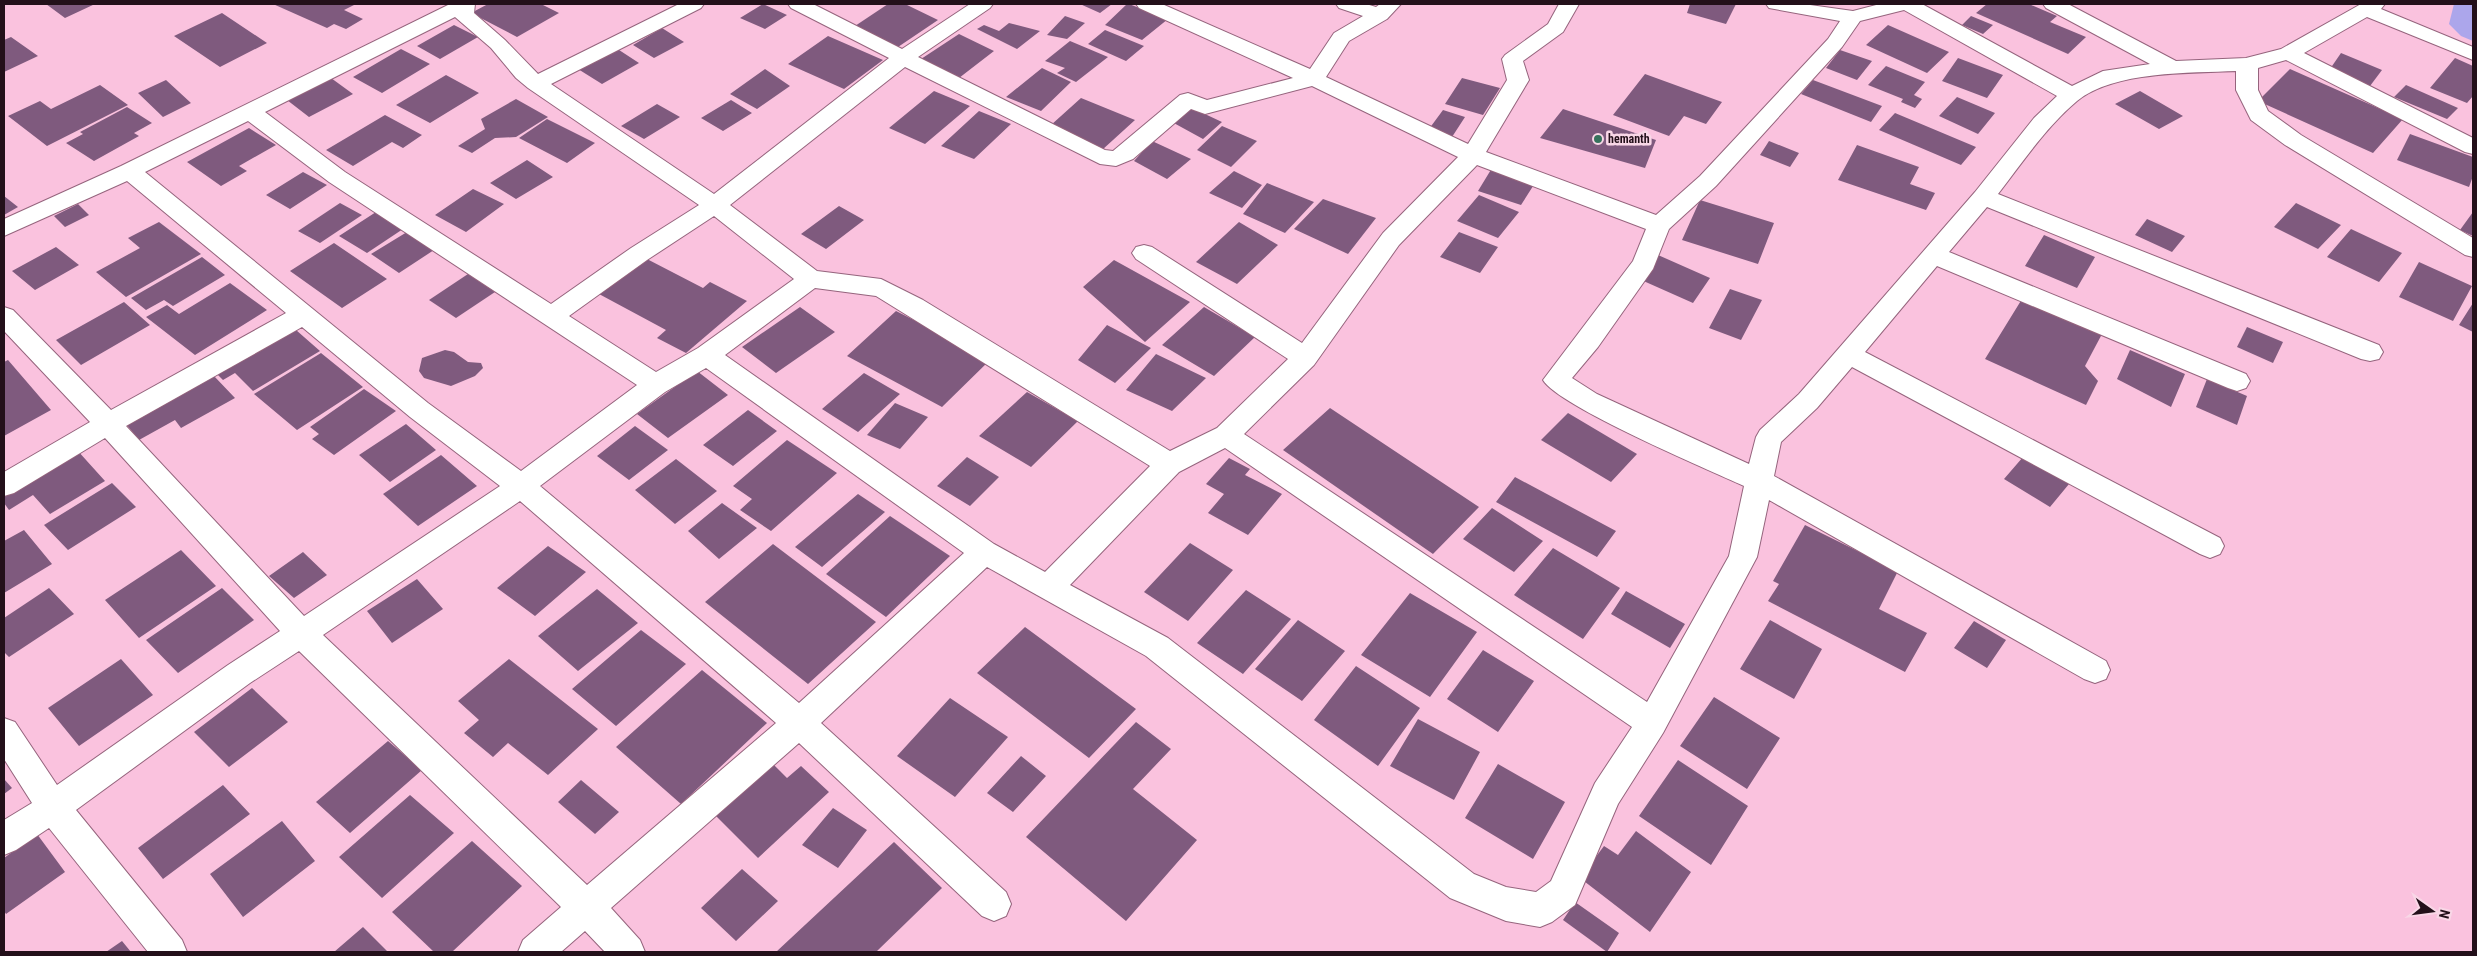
<svg xmlns="http://www.w3.org/2000/svg" width="2477" height="956" font-family="'Roboto Condensed',sans-serif">
<style>
.water{fill:#aca6eb}
.building{fill:#7f5a7e}
.lines{fill:none;stroke-linecap:round;stroke-linejoin:round}
.minor-casing{stroke:#95647d;stroke-width:2}
.minor{fill:#fff;fill-rule:evenodd}
.poi-dot{fill:#37725d;stroke:#f9d7e7;stroke-width:2}
.labels{text-anchor:middle;stroke-width:5;stroke-linejoin:round;paint-order:stroke}
.poi-label{font-size:12px;font-weight:bold;fill:#23101a;stroke:#f9d7e7;text-anchor:start}
</style>
<rect width="100%" height="100%" fill="#fac2de"/>
<path class="water" d="M 2454,4 L 2473,4 L 2473,41 L 2461,36 L 2449,24 Z"/>
<path class="building" d="M 46,4 L 95,4 L 65,18 Z
M 273,4 L 356,4 L 344,10 L 363,19 L 346,29 L 334,24 L 327,28 Z
M 488,4 L 541,4 L 559,13 L 517,37 L 471,13 Z
M 763,4 L 787,15 L 765,29 L 740,18 Z
M 888,4 L 905,4 L 938,20 L 898,47 L 855,26 Z
M 1080,4 L 1112,4 L 1100,13 Z
M 1127,4 L 1129,4 L 1168,19 L 1142,40 L 1105,25 Z
M 1690,4 L 1736,4 L 1726,24 L 1687,13 Z
M 1987,4 L 2029,4 L 2057,16 L 2050,22 L 2086,37 L 2068,54 L 1976,13 Z
M 222,13 L 267,43 L 220,67 L 174,36 Z
M 1065,16 L 1085,23 L 1067,39 L 1047,35 Z
M 1971,16 L 1993,25 L 1983,34 L 1962,25 Z
M 1009,23 L 1040,31 L 1017,49 L 977,29 L 984,25 L 999,31 Z
M 454,25 L 478,37 L 440,59 L 417,46 Z
M 1888,25 L 1949,52 L 1927,73 L 1866,45 Z
M 662,28 L 684,42 L 654,58 L 633,45 Z
M 1105,30 L 1144,46 L 1126,61 L 1088,44 Z
M 959,34 L 994,51 L 959,78 L 921,59 Z
M 828,36 L 883,60 L 844,89 L 788,64 Z
M 11,37 L 38,56 L 4,72 L 4,40 Z
M 1070,41 L 1108,57 L 1076,82 L 1057,73 L 1065,68 L 1045,61 Z
M 616,48 L 639,63 L 602,84 L 578,69 Z
M 401,49 L 430,64 L 382,93 L 353,77 Z
M 1840,50 L 1872,61 L 1857,80 L 1826,68 Z
M 2341,53 L 2382,70 L 2370,86 L 2330,69 Z
M 1958,58 L 2003,75 L 1987,98 L 1942,81 Z
M 2455,58 L 2473,66 L 2473,96 L 2467,103 L 2430,88 Z
M 1886,66 L 1925,82 L 1914,95 L 1922,99 L 1915,108 L 1901,102 L 1903,99 L 1868,85 Z
M 1042,68 L 1071,82 L 1041,111 L 1006,97 Z
M 765,69 L 790,86 L 757,109 L 730,94 Z
M 2290,69 L 2403,119 L 2373,153 L 2258,101 Z
M 1645,74 L 1722,102 L 1706,124 L 1684,116 L 1669,136 L 1613,115 Z
M 446,75 L 479,93 L 430,123 L 396,105 Z
M 331,78 L 353,94 L 309,117 L 287,100 Z
M 1462,78 L 1500,88 L 1483,115 L 1445,104 Z
M 166,80 L 191,103 L 163,117 L 138,93 Z
M 1813,80 L 1882,106 L 1871,122 L 1801,94 Z
M 100,85 L 128,105 L 47,146 L 8,116 L 40,101 L 51,109 Z
M 2406,85 L 2458,108 L 2447,119 L 2394,97 Z
M 934,91 L 970,106 L 925,144 L 889,128 Z
M 2140,91 L 2183,116 L 2159,129 L 2115,104 Z
M 1957,97 L 1995,113 L 1978,134 L 1939,116 Z
M 1081,98 L 1135,120 L 1102,150 L 1051,125 Z
M 516,99 L 548,117 L 516,137 L 495,138 L 472,153 L 458,146 L 485,129 L 481,119 Z
M 731,100 L 752,113 L 723,131 L 701,118 Z
M 657,104 L 680,117 L 644,139 L 621,126 Z
M 127,107 L 152,123 L 134,133 L 139,136 L 94,161 L 66,143 L 83,134 L 80,132 Z
M 1192,108 L 1222,122 L 1203,139 L 1172,122 Z
M 1563,109 L 1656,140 L 1645,168 L 1540,138 Z
M 1443,110 L 1465,117 L 1452,137 L 1429,129 Z
M 979,111 L 1011,124 L 974,159 L 941,146 Z
M 1895,113 L 1976,147 L 1961,165 L 1879,130 Z
M 385,115 L 422,135 L 403,148 L 392,142 L 353,166 L 326,150 Z
M 547,119 L 595,143 L 567,163 L 519,138 Z
M 1222,126 L 1257,141 L 1231,167 L 1197,150 Z
M 249,128 L 276,145 L 239,166 L 247,171 L 221,186 L 187,162 Z
M 2410,134 L 2473,157 L 2473,176 L 2469,187 L 2397,160 Z
M 1152,141 L 1191,159 L 1167,179 L 1134,161 Z
M 1769,141 L 1799,153 L 1790,167 L 1760,155 Z
M 1857,145 L 1919,167 L 1910,184 L 1935,193 L 1926,210 L 1838,180 Z
M 527,160 L 553,177 L 516,199 L 490,183 Z
M 1492,168 L 1535,183 L 1521,205 L 1478,191 Z
M 1234,171 L 1262,185 L 1242,208 L 1209,193 Z
M 303,172 L 327,185 L 290,209 L 266,195 Z
M 1267,183 L 1314,202 L 1285,233 L 1243,214 Z
M 473,189 L 504,204 L 466,232 L 435,215 Z
M 1479,195 L 1519,212 L 1498,238 L 1457,221 Z
M 4,196 L 18,207 L 4,215 Z
M 1323,199 L 1376,218 L 1348,254 L 1294,229 Z
M 1700,200 L 1774,223 L 1758,264 L 1682,240 Z
M 340,203 L 362,215 L 320,243 L 298,231 Z
M 2296,203 L 2341,225 L 2318,249 L 2274,227 Z
M 78,204 L 89,215 L 65,227 L 54,216 Z
M 839,206 L 864,220 L 826,249 L 801,234 Z
M 376,212 L 403,229 L 367,253 L 339,236 Z
M 2473,212 L 2473,236 L 2460,230 Z
M 2147,219 L 2185,236 L 2172,252 L 2135,235 Z
M 159,222 L 201,254 L 126,297 L 96,272 L 140,248 L 128,238 Z
M 1239,222 L 1278,245 L 1237,284 L 1196,262 Z
M 2351,229 L 2402,253 L 2379,282 L 2327,257 Z
M 407,232 L 434,250 L 399,273 L 371,254 Z
M 1459,232 L 1498,247 L 1480,273 L 1440,257 Z
M 2044,235 L 2095,257 L 2077,288 L 2025,266 Z
M 334,243 L 387,279 L 342,308 L 290,271 Z
M 56,247 L 79,265 L 35,290 L 12,271 Z
M 1658,255 L 1710,278 L 1693,303 L 1639,279 Z
M 202,257 L 225,275 L 173,306 L 164,300 L 146,310 L 131,298 Z
M 645,258 L 703,288 L 710,282 L 747,301 L 686,353 L 657,338 L 666,330 L 599,294 Z
M 1114,260 L 1190,302 L 1145,342 L 1083,287 Z
M 2419,262 L 2472,286 L 2453,321 L 2399,297 Z
M 468,274 L 495,292 L 456,318 L 429,300 Z
M 230,283 L 267,310 L 195,355 L 146,317 L 167,305 L 179,314 Z
M 1730,289 L 1762,300 L 1741,340 L 1709,328 Z
M 2022,299 L 2102,334 L 2085,366 L 2098,381 L 2086,405 L 1985,359 Z
M 124,302 L 150,325 L 81,365 L 56,340 Z
M 2473,303 L 2473,332 L 2459,325 Z
M 800,307 L 835,332 L 776,373 L 742,347 Z
M 1204,307 L 1255,337 L 1214,376 L 1162,345 Z
M 896,311 L 991,359 L 942,407 L 847,356 Z
M 1107,325 L 1151,348 L 1115,383 L 1078,360 Z
M 2247,327 L 2283,342 L 2273,363 L 2237,347 Z
M 296,330 L 320,351 L 253,391 L 235,373 L 223,380 L 217,374 Z
M 445,350 L 454,352 L 468,362 L 481,363 L 483,368 L 475,376 L 451,386 L 424,378 L 419,371 L 422,358 Z
M 2130,350 L 2185,374 L 2171,407 L 2117,379 Z
M 321,353 L 363,387 L 297,430 L 254,394 Z
M 1156,354 L 1206,378 L 1172,411 L 1126,390 Z
M 8,360 L 51,410 L 4,436 L 4,362 Z
M 697,371 L 728,395 L 668,438 L 637,414 Z
M 864,373 L 900,394 L 858,432 L 822,409 Z
M 214,376 L 235,398 L 181,428 L 175,420 L 139,440 L 126,424 Z
M 2207,379 L 2247,396 L 2237,425 L 2196,407 Z
M 364,389 L 396,411 L 334,455 L 312,439 L 319,434 L 310,427 Z
M 1027,392 L 1078,421 L 1031,467 L 979,436 Z
M 895,403 L 928,417 L 900,449 L 867,435 Z
M 1330,408 L 1479,507 L 1433,554 L 1283,450 Z
M 748,410 L 777,431 L 733,466 L 703,445 Z
M 1568,413 L 1637,454 L 1611,482 L 1541,440 Z
M 406,424 L 436,450 L 390,482 L 359,455 Z
M 635,426 L 668,450 L 629,480 L 597,456 Z
M 787,440 L 837,473 L 771,531 L 740,510 L 752,499 L 733,486 Z
M 77,450 L 105,481 L 50,514 L 33,495 L 9,510 L 4,503 L 4,493 Z
M 441,455 L 477,486 L 418,526 L 383,494 Z
M 967,457 L 999,477 L 970,506 L 937,486 Z
M 2023,457 L 2069,484 L 2050,507 L 2004,479 Z
M 1229,458 L 1250,469 L 1245,475 L 1282,494 L 1248,535 L 1208,513 L 1224,494 L 1206,484 Z
M 676,459 L 717,491 L 675,524 L 635,490 Z
M 1515,477 L 1616,531 L 1597,557 L 1496,502 Z
M 112,483 L 136,507 L 68,550 L 44,525 Z
M 858,494 L 885,512 L 822,567 L 795,547 Z
M 722,503 L 757,528 L 719,559 L 688,531 Z
M 1492,508 L 1543,541 L 1514,572 L 1463,539 Z
M 890,516 L 950,556 L 886,617 L 826,574 Z
M 1805,525 L 1898,571 L 1879,609 L 1927,633 L 1905,672 L 1768,601 L 1779,584 L 1773,581 Z
M 24,530 L 52,564 L 4,593 L 4,541 Z
M 1190,543 L 1233,570 L 1188,621 L 1144,592 Z
M 773,544 L 876,622 L 808,684 L 705,602 Z
M 548,546 L 586,572 L 535,616 L 497,588 Z
M 1553,548 L 1620,588 L 1583,639 L 1514,595 Z
M 181,550 L 216,586 L 139,638 L 105,600 Z
M 303,552 L 327,575 L 294,598 L 269,576 Z
M 417,579 L 443,609 L 392,643 L 367,611 Z
M 49,588 L 74,614 L 9,657 L 4,652 L 4,618 Z
M 222,588 L 254,620 L 178,673 L 146,640 Z
M 597,589 L 638,623 L 578,671 L 538,636 Z
M 1246,590 L 1291,619 L 1243,674 L 1197,643 Z
M 1626,591 L 1685,624 L 1670,648 L 1611,614 Z
M 1410,593 L 1477,632 L 1430,697 L 1361,655 Z
M 1298,620 L 1345,651 L 1302,701 L 1255,669 Z
M 1770,620 L 1822,649 L 1794,699 L 1740,669 Z
M 1974,621 L 2006,640 L 1987,668 L 1954,648 Z
M 1025,627 L 1136,709 L 1089,758 L 977,673 Z
M 641,630 L 686,664 L 616,726 L 572,689 Z
M 1483,650 L 1534,681 L 1498,732 L 1447,699 Z
M 121,659 L 153,695 L 79,746 L 48,708 Z
M 509,659 L 598,729 L 548,775 L 508,743 L 493,757 L 464,733 L 479,720 L 458,701 Z
M 1356,666 L 1420,708 L 1378,766 L 1314,720 Z
M 702,670 L 767,723 L 681,804 L 616,747 Z
M 252,688 L 288,722 L 229,767 L 194,732 Z
M 1714,697 L 1780,738 L 1747,789 L 1680,746 Z
M 950,698 L 1008,737 L 955,797 L 897,756 Z
M 1418,719 L 1480,752 L 1454,800 L 1390,766 Z
M 1136,722 L 1171,749 L 1133,789 L 1197,840 L 1126,921 L 1026,837 Z
M 388,741 L 422,770 L 350,833 L 316,802 Z
M 1021,756 L 1046,776 L 1013,812 L 987,793 Z
M 1678,760 L 1748,806 L 1711,865 L 1639,816 Z
M 772,763 L 787,778 L 801,766 L 829,792 L 758,858 L 714,814 Z
M 1498,764 L 1565,802 L 1533,859 L 1465,818 Z
M 4,779 L 12,788 L 4,794 Z
M 581,780 L 619,812 L 595,834 L 558,802 Z
M 223,785 L 250,814 L 163,879 L 138,848 Z
M 410,795 L 454,833 L 382,898 L 339,857 Z
M 833,808 L 867,830 L 838,868 L 802,845 Z
M 282,821 L 315,861 L 243,917 L 210,874 Z
M 1636,831 L 1691,872 L 1650,932 L 1580,878 L 1604,846 L 1618,855 Z
M 37,834 L 65,872 L 6,914 L 4,911 L 4,858 Z
M 472,841 L 522,886 L 452,952 L 434,952 L 392,912 Z
M 894,842 L 942,888 L 876,952 L 776,952 Z
M 742,869 L 778,901 L 736,941 L 701,908 Z
M 1575,902 L 1619,933 L 1607,952 L 1563,920 Z
M 363,927 L 388,952 L 334,952 Z
M 122,941 L 131,952 L 106,952 Z"/>
<g class="lines">
<defs>
<path id="minor" d="M 450,4 L 475,4 L 474,13 L 505,40 L 538,74 L 679,4 L 704,4 L 701,8 L 551,84 L 714,194 L 889,58 L 791,8 L 788,4 L 813,4 L 902,49 L 970,4 L 993,4 L 990,8 L 918,57 L 1105,150 L 1113,151 L 1180,95 L 1188,93 L 1207,100 L 1293,78 L 1139,8 L 1136,4 L 1162,4 L 1310,69 L 1334,33 L 1363,16 L 1339,8 L 1336,4 L 1366,4 L 1376,7 L 1380,4 L 1401,4 L 1387,19 L 1349,41 L 1326,77 L 1468,144 L 1507,80 L 1502,59 L 1505,55 L 1548,24 L 1559,4 L 1579,4 L 1563,32 L 1523,61 L 1529,80 L 1486,152 L 1656,215 L 1700,176 L 1828,39 L 1840,21 L 1769,8 L 1766,4 L 1803,4 L 1853,11 L 1880,4 L 1922,4 L 2072,86 L 2103,71 L 2150,64 L 2046,8 L 2043,4 L 2068,4 L 2176,61 L 2246,58 L 2281,49 L 2361,4 L 2385,4 L 2381,9 L 2473,47 L 2473,60 L 2367,17 L 2304,53 L 2473,138 L 2473,154 L 2465,152 L 2286,60 L 2258,68 L 2258,90 L 2268,111 L 2301,135 L 2473,238 L 2473,257 L 2465,255 L 2285,145 L 2251,120 L 2236,90 L 2236,71 C 2191,73 2113,71 2077,101 C 2046,127 2023,162 1998,194 L 2379,345 L 2383,352 L 2379,359 L 2370,361 L 2361,359 L 1987,207 L 1949,252 L 2246,374 L 2250,381 L 2246,388 L 2237,391 L 2228,388 L 1937,266 L 1865,352 L 2220,538 L 2224,546 L 2220,554 L 2210,558 L 2200,554 L 1852,367 L 1817,408 L 1781,442 L 1774,476 L 2106,661 L 2110,670 L 2106,679 L 2095,683 L 2084,679 L 1769,500 L 1757,557 L 1663,733 L 1618,804 L 1575,905 L 1552,922 L 1540,927 L 1506,921 L 1450,898 L 1146,656 L 987,567 L 821,723 L 1006,892 L 1011,904 L 1006,916 L 994,921 L 982,916 L 799,743 L 611,908 L 640,940 L 645,952 L 605,952 L 585,931 L 561,952 L 518,952 L 523,940 L 561,907 L 299,651 L 250,683 L 76,810 L 182,940 L 187,952 L 148,952 L 49,828 L 16,850 L 4,855 L 4,820 L 32,803 L 4,759 L 4,718 L 15,722 L 57,785 L 228,665 L 280,631 L 105,438 L 14,493 L 4,496 L 4,472 L 90,422 L 4,331 L 4,307 L 13,310 L 111,410 L 286,313 L 127,181 L 4,236 L 4,219 L 121,166 ZM 1904,10 L 2057,96 L 2034,118 L 1975,192 L 1799,394 L 1760,430 L 1756,437 L 1749,464 L 1597,394 L 1572,378 L 1598,347 L 1653,269 L 1669,229 L 1716,186 L 1842,47 L 1860,21 ZM 455,17 L 491,48 L 516,78 L 528,88 L 699,205 L 631,248 L 551,304 L 345,172 L 265,112 ZM 905,67 L 1100,164 L 1116,166 L 1133,159 L 1191,109 L 1205,114 L 1312,86 L 1458,157 L 1383,233 L 1302,343 L 1152,247 L 1144,245 L 1136,247 L 1132,253 L 1136,259 L 1288,359 L 1217,428 L 1170,451 L 923,300 L 881,279 L 817,271 L 730,205 ZM 248,121 L 329,182 L 637,385 L 521,471 L 428,403 L 145,172 ZM 1477,165 L 1646,229 L 1633,261 L 1543,380 C 1558,406 1709,470 1744,486 L 1729,556 L 1647,702 L 1244,434 L 1314,365 L 1399,245 ZM 714,216 L 794,279 L 698,348 L 656,372 L 569,316 L 647,260 ZM 815,288 L 876,296 L 1150,466 L 1045,572 L 994,544 L 725,355 ZM 302,327 L 410,417 L 500,486 L 304,616 L 126,426 ZM 706,368 L 964,553 L 799,703 L 540,486 L 665,392 ZM 1225,448 L 1632,727 L 1595,783 L 1551,881 L 1536,892 L 1506,887 L 1474,874 L 1168,638 L 1070,585 L 1179,472 ZM 520,501 L 776,723 L 587,885 L 323,635 Z"/>
</defs>
<use href="#minor" class="minor-casing"/>
<use href="#minor" class="minor"/>
</g>
<circle class="poi-dot" cx="1598" cy="139" r="5"/>
<g class="labels">
<g class="poi-label">
<text x="1608" y="143">hemanth</text>
</g>
</g>
<rect width="2477" height="956" fill="none" stroke="#23101a" stroke-width="10"/>
<g transform="translate(2432 911) rotate(104)" stroke="#f9d7e7" stroke-width="4" paint-order="stroke">
<path d="M0-4L9 19L0 12L-9 19Z" fill="#23101a"/>
<text y="-8" font-size="14" font-weight="bold" text-anchor="middle" fill="#23101a">N</text>
</g>
</svg>
